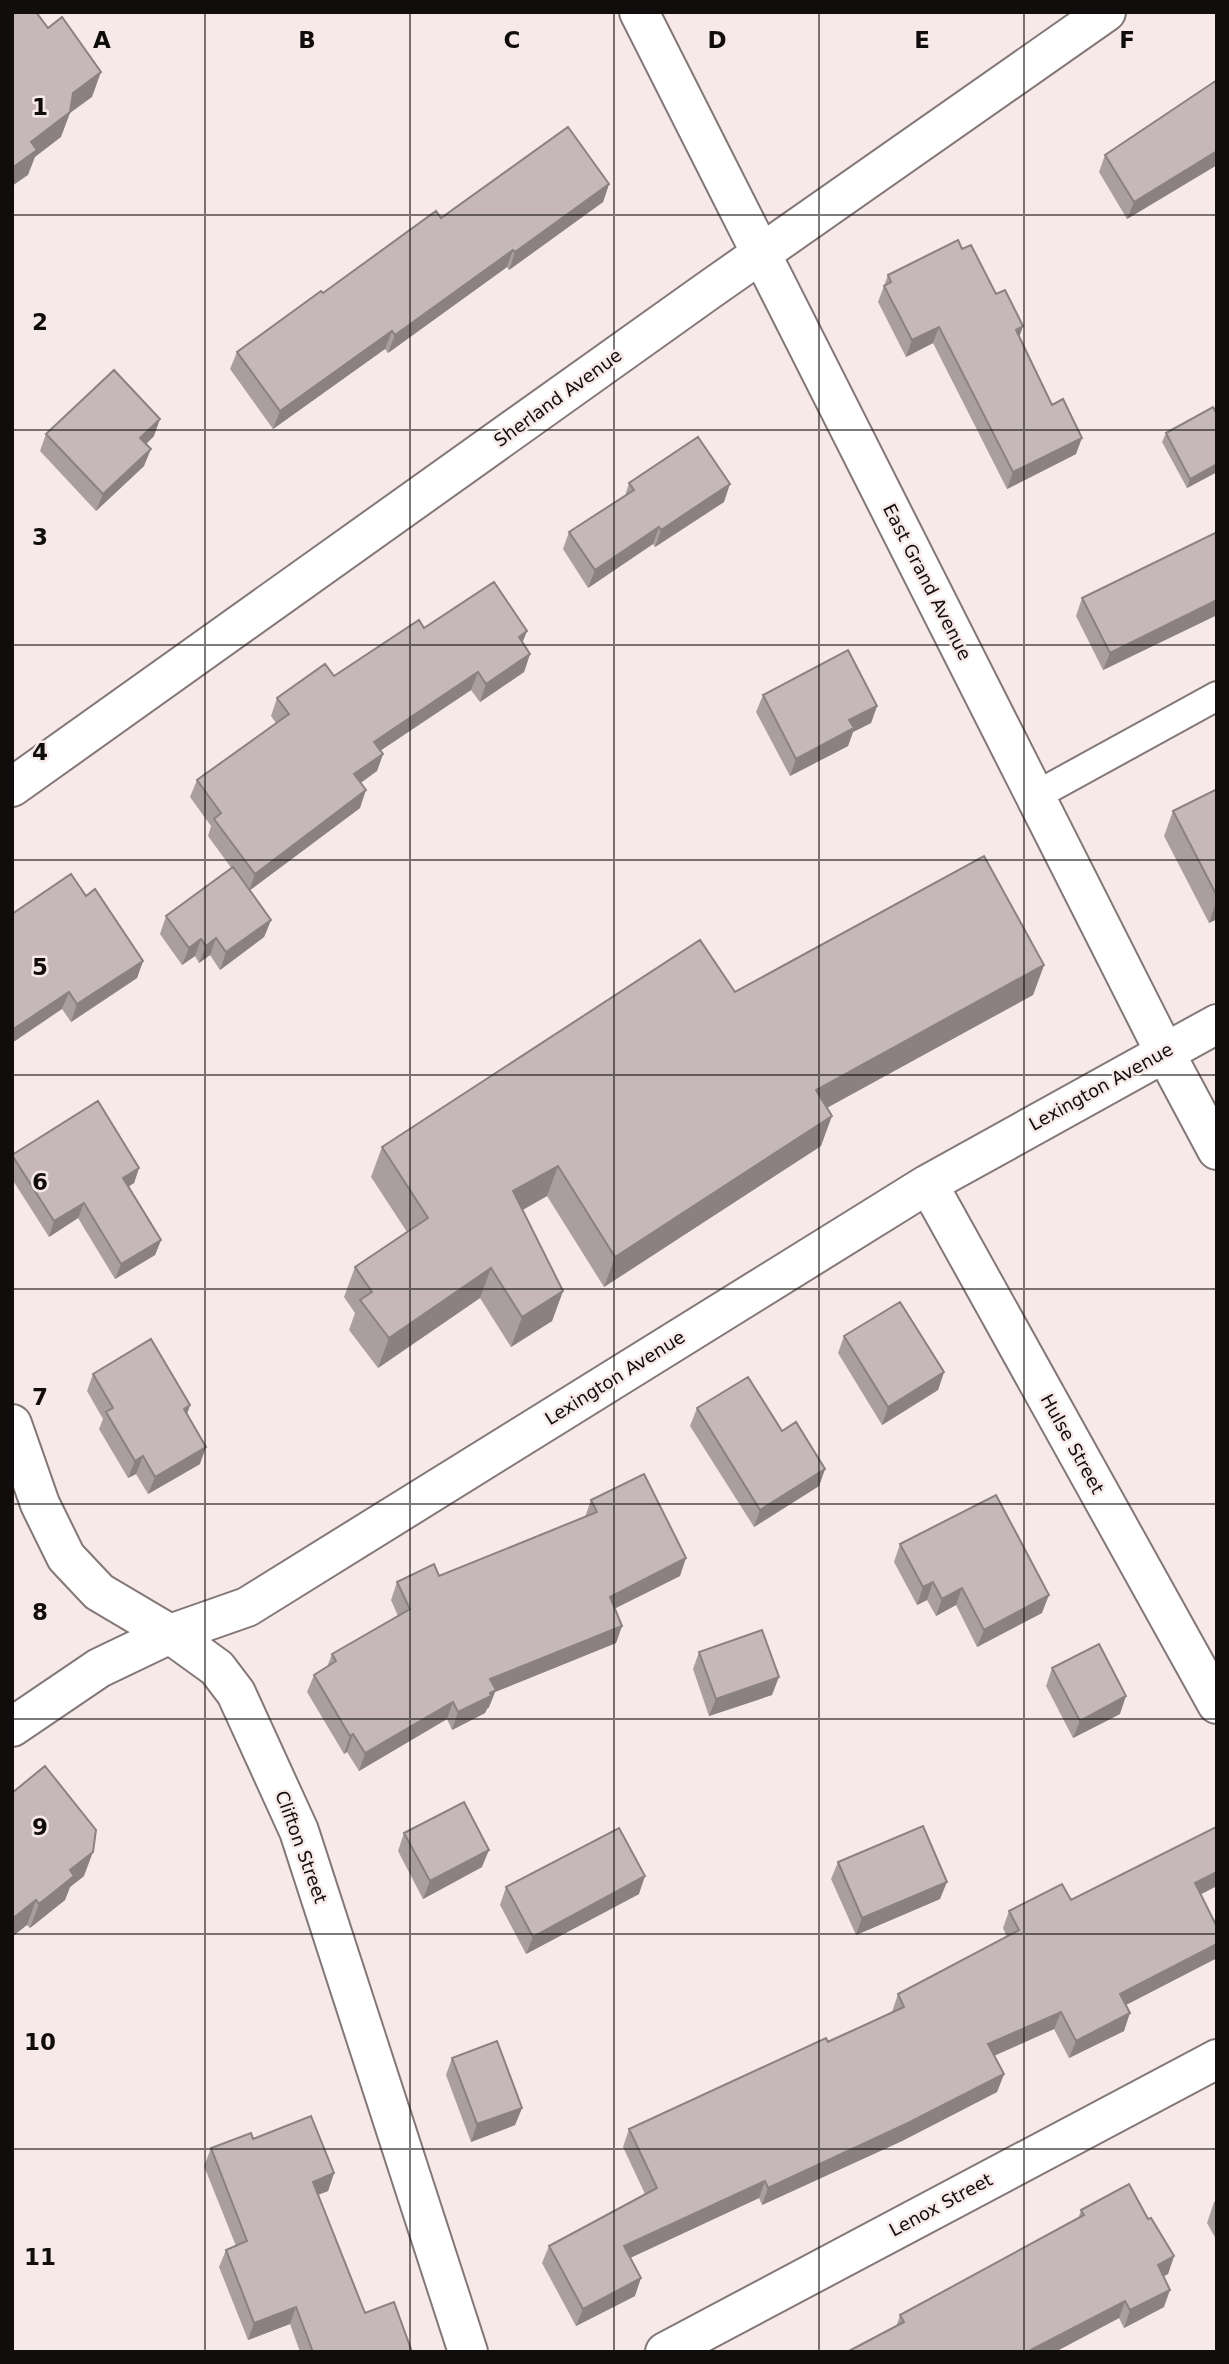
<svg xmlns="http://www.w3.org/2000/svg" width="1229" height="2364" font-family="'DejaVu Sans',sans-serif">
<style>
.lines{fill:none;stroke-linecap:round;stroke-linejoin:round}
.lane-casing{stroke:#847777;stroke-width:32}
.street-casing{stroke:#847777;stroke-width:42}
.lane{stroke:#fff;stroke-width:28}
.street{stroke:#fff;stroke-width:38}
.wall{fill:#aa9e9e}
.shaded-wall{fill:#8b8181}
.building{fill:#c6b8b8;stroke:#8b8181;stroke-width:2}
.grid{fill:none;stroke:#120d0d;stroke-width:2;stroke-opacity:0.55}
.labels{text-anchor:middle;stroke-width:5;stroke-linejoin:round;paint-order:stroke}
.street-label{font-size:18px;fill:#120d0d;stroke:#f8e9e9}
.grid-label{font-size:23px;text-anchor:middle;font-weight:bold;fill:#120d0d;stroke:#f8e9e9;stroke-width:5;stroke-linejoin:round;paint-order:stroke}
</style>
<rect width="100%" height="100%" fill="#f8e9e9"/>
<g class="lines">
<defs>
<path id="lane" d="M 1035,796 L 1217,696"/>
<path id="street" d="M 639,12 L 1164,1051 L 1217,1150
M 12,787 L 709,290 L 1106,12
M 928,1184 L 1217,1704
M 12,1424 L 40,1504 L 66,1557 L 99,1592 L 170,1634 L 217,1668 L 236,1693 L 299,1831 L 468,2352
M 12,1727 L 99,1668 L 170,1634 L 247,1607 L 928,1184 L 1217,1024
M 665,2352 L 1217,2059"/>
</defs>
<use href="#lane" class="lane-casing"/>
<use href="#street" class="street-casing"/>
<use href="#lane" class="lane"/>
<use href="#street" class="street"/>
</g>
<path class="wall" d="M 1217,80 L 1217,165 L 1127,219 L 1099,172 L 1105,155 Z
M 609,184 L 603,202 L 509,270 L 507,267 L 388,353 L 385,349 L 273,429 L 230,369 L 237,352 L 323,293 L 441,218 Z
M 962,249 L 996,294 L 1023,326 L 1019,338 L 1076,454 L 1007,489 L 933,343 L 906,357 L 878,302 L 888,275 Z
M 1217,414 L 1217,472 L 1187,488 L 1162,442 L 1166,433 Z
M 46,434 L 154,436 L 146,444 L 144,466 L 96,511 L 40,451 Z
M 629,483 L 724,502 L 655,547 L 653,544 L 588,588 L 563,549 L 569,532 L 625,496 Z
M 1217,532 L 1217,615 L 1103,670 L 1076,616 L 1082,598 Z
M 424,628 L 527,631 L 522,642 L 530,654 L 524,672 L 480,702 L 471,690 L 381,750 L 383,754 L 377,771 L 361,783 L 360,808 L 250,890 L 271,920 L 264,937 L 220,970 L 210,955 L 199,963 L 195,956 L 182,965 L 160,934 L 166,916 L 232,869 L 208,836 L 211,826 L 190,797 L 197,780 L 276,723 L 271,716 L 277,698 L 334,676 Z
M 763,695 L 877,706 L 871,723 L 853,732 L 848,746 L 790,776 L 756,712 Z
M 1217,789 L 1217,919 L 1209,923 L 1164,836 L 1173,811 Z
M 86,896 L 143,961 L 137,978 L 71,1022 L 62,1009 Z
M 1044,965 L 1033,995 L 827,1107 L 821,1146 L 604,1287 L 547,1196 L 523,1210 L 563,1291 L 552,1321 L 511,1347 L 480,1298 L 378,1368 L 349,1330 L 355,1313 L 344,1297 L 355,1267 L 407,1232 L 371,1177 L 382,1147 L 735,992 Z
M 12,1155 L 139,1168 L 134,1183 L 129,1186 L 161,1240 L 155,1255 L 115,1279 L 78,1218 L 49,1237 L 12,1179 Z
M 844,1336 L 944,1372 L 938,1390 L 882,1425 L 838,1353 Z
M 93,1374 L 190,1405 L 187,1414 L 200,1464 L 148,1494 L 136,1474 L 128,1478 L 99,1429 L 103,1419 L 87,1391 Z
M 697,1408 L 782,1431 L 825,1469 L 819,1486 L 754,1527 L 690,1426 Z
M 591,1500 L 680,1576 L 615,1608 L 622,1626 L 616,1643 L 495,1692 L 489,1707 L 487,1709 L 485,1713 L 452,1730 L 447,1719 L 359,1771 L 347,1752 L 344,1754 L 307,1692 L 314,1675 L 327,1667 L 332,1654 L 398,1616 L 391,1600 L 397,1582 L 439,1576 L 585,1517 Z
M 900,1544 L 1042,1613 L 977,1647 L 956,1605 L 936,1616 L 927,1600 L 917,1605 L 894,1562 Z
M 699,1652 L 772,1695 L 709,1716 L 693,1669 Z
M 1052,1668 L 1120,1714 L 1073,1738 L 1046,1686 Z
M 12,1793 L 84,1876 L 70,1887 L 65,1900 L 30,1928 L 27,1925 Z
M 404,1833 L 482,1867 L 423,1899 L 398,1851 Z
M 838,1862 L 940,1899 L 856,1935 L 831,1879 Z
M 506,1887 L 639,1894 L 526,1954 L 500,1905 Z
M 1200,1894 L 1217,1927 L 1217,1958 L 1126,2005 L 1124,2031 L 1069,2058 L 1054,2029 L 994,2056 L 1004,2074 L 997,2092 L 902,2141 L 762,2205 L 759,2198 L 630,2258 L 635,2296 L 576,2326 L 542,2263 L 549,2246 L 645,2194 L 623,2147 L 629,2129 L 892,2012 L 898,1994 L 1007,1937 L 1003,1928 L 1009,1911 L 1071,1900 Z
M 452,2058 L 522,2108 L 515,2125 L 471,2142 L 446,2075 Z
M 253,2139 L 334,2173 L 328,2191 L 318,2195 L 365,2313 L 412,2352 L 300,2352 L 290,2324 L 248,2340 L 219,2267 L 226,2250 L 236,2246 L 204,2166 L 211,2148 Z
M 1217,2200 L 1217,2241 L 1207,2223 L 1214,2202 Z
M 1081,2210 L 1148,2219 L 1174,2256 L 1168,2274 L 1163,2276 L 1164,2307 L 1124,2328 L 1119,2318 L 1055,2352 L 847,2352 L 896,2327 L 900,2315 L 1078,2219 Z"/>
<path class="shaded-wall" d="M 101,72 L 92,97 L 70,113 L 61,137 L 35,157 L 28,175 L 12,186 L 12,168 L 31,142 L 73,93 Z
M 1217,151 L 1217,165 L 1127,219 L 1134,202 Z
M 609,184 L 603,202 L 509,270 L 515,252 Z
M 513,250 L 507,267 L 388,353 L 395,335 Z
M 1023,326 L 1017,343 L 1016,330 Z
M 939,327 L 933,343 L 906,357 L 912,340 Z
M 392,331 L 385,349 L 273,429 L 280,411 Z
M 160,419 L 154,436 L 134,456 L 140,438 Z
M 1082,438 L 1076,454 L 1007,489 L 1013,472 Z
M 151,449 L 144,466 L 96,511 L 103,494 Z
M 1217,464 L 1217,472 L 1187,488 L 1190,479 Z
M 730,484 L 724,502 L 655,547 L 661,530 Z
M 659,527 L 653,544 L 588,588 L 595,570 Z
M 1217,600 L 1217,615 L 1103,670 L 1110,653 Z
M 527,631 L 520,649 L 519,637 Z
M 530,654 L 524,672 L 480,702 L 486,684 Z
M 478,672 L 471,690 L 368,759 L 374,742 Z
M 877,706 L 871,723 L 853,732 L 848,746 L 790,776 L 796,759 L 849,720 Z
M 383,754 L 377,771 L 348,791 L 354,774 Z
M 366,790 L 360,808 L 249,891 L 255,874 Z
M 1217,900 L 1217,919 L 1209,923 Z
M 271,920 L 264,937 L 220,970 L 226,952 Z
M 216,938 L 210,955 L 199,963 L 206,946 Z
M 201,939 L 195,956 L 182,965 L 189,948 Z
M 143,961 L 137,978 L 71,1022 L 77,1004 Z
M 1044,965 L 1033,995 L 805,1120 L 816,1090 Z
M 69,992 L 62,1009 L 12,1043 L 12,1030 Z
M 832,1116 L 821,1146 L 604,1287 L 615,1257 Z
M 558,1166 L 547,1196 L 502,1221 L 513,1191 Z
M 139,1168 L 134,1183 L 118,1193 L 123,1178 Z
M 84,1203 L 78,1218 L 49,1237 L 54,1221 Z
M 161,1240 L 155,1255 L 115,1279 L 121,1264 Z
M 491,1268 L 480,1298 L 378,1368 L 389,1338 Z
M 563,1291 L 552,1321 L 511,1347 L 522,1317 Z
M 944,1372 L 938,1390 L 882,1425 L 888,1407 Z
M 190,1405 L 184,1423 L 184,1409 Z
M 206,1447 L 200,1464 L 148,1494 L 155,1477 Z
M 143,1456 L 136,1474 L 128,1478 L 135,1461 Z
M 825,1469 L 819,1486 L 754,1527 L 760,1510 Z
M 686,1558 L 680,1576 L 604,1614 L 610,1597 Z
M 933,1582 L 927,1600 L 917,1605 L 923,1587 Z
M 962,1588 L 956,1605 L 936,1616 L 942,1599 Z
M 1049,1595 L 1042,1613 L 977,1647 L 984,1630 Z
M 622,1626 L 616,1643 L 495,1692 L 489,1707 L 487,1709 L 485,1713 L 452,1730 L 458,1712 L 490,1679 Z
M 779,1677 L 772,1695 L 709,1716 L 716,1699 Z
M 1126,1696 L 1120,1714 L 1073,1738 L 1080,1721 Z
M 453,1702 L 447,1719 L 359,1771 L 365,1753 Z
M 353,1734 L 347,1752 L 344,1754 L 350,1736 Z
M 489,1850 L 482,1867 L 423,1899 L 430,1881 Z
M 93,1852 L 84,1876 L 70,1887 L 65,1900 L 30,1928 L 39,1904 L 70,1870 Z
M 1217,1872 L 1217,1886 L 1188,1901 L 1195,1883 Z
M 645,1876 L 639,1894 L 526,1954 L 533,1937 Z
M 947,1882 L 940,1899 L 856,1935 L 862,1918 Z
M 36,1900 L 27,1925 L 12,1937 L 12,1919 Z
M 1217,1944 L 1217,1958 L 1114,2011 L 1120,1994 Z
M 1061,2012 L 1054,2029 L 982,2061 L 988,2044 Z
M 1130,2013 L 1124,2031 L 1069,2058 L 1076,2041 Z
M 1004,2074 L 997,2092 L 902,2141 L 762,2205 L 768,2188 Z
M 522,2108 L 515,2125 L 471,2142 L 477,2124 Z
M 334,2173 L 328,2191 L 306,2199 L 313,2182 Z
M 765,2181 L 759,2198 L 617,2264 L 624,2246 Z
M 1174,2256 L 1168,2274 L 1151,2283 L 1158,2265 Z
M 641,2278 L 635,2296 L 576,2326 L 583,2309 Z
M 1170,2290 L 1164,2307 L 1124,2328 L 1130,2310 Z
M 1125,2301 L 1119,2318 L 1055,2352 L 1027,2352 Z
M 296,2307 L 290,2324 L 248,2340 L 254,2323 Z"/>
<path class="building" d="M 12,12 L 36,12 L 48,28 L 62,17 L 101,72 L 73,93 L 70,112 L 31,142 L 37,150 L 12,168 Z
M 1217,80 L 1217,151 L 1134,202 L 1105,155 Z
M 568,127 L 609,184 L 515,252 L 513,250 L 395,335 L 392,331 L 280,411 L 237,352 L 321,291 L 323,293 L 436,211 L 441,218 Z
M 958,240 L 962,249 L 971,245 L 996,294 L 1005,290 L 1023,326 L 1016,330 L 1052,405 L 1063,399 L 1082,438 L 1013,472 L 939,327 L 912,340 L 884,286 L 891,282 L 888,275 Z
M 114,370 L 160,419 L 140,438 L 151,449 L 103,494 L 46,434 Z
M 1213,407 L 1217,414 L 1217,464 L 1190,479 L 1166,433 Z
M 698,437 L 730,484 L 661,530 L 659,527 L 595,570 L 569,532 L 634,490 L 629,483 Z
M 1217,532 L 1217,600 L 1110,653 L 1082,598 Z
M 494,582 L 527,631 L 519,637 L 530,654 L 486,684 L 478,672 L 374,742 L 383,754 L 354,774 L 366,790 L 255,874 L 214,819 L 221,813 L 197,780 L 289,714 L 277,698 L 325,664 L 334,676 L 419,620 L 424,628 Z
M 848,650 L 877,706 L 849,720 L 854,728 L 796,759 L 763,695 Z
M 1217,789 L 1217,896 L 1173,811 Z
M 984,856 L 1044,965 L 816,1090 L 832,1116 L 615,1257 L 558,1166 L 513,1191 L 563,1291 L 522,1317 L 491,1268 L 389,1338 L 360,1300 L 372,1292 L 355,1267 L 428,1218 L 382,1147 L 700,940 L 735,992 Z
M 233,867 L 271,920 L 226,952 L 216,938 L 206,946 L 201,939 L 189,948 L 166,916 Z
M 71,874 L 86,896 L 95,889 L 143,961 L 77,1004 L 69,992 L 12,1030 L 12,914 Z
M 98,1101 L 139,1168 L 123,1178 L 161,1240 L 121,1264 L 84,1203 L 54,1221 L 12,1155 Z
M 900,1302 L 944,1372 L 888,1407 L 844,1336 Z
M 151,1339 L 190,1405 L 184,1409 L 206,1447 L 155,1477 L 143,1456 L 135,1461 L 106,1412 L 113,1408 L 93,1374 Z
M 748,1377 L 782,1431 L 796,1422 L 825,1469 L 760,1510 L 697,1408 Z
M 644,1474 L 686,1558 L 610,1597 L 622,1626 L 490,1679 L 496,1690 L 490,1693 L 491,1696 L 458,1712 L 453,1702 L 365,1753 L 353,1734 L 350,1736 L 314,1675 L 336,1661 L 332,1654 L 410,1609 L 397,1582 L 434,1564 L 439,1576 L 597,1512 L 591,1500 Z
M 996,1495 L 1049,1595 L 984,1630 L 962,1588 L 942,1599 L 933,1582 L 923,1587 L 900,1544 Z
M 762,1630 L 779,1677 L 716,1699 L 699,1652 Z
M 1099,1644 L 1126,1696 L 1080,1721 L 1052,1668 Z
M 45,1766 L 96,1830 L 93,1852 L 70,1870 L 74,1876 L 39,1904 L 36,1900 L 12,1919 L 12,1793 Z
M 464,1802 L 489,1850 L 430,1881 L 404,1833 Z
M 923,1826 L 947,1882 L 862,1918 L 838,1862 Z
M 1216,1827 L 1217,1872 L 1195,1883 L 1217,1927 L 1217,1944 L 1120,1994 L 1130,2013 L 1076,2041 L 1061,2012 L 988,2044 L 1004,2074 L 908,2123 L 768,2188 L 765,2181 L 624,2246 L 641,2278 L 583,2309 L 549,2246 L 657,2188 L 629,2129 L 826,2038 L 828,2042 L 904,2007 L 898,1994 L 1019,1930 L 1009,1911 L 1062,1884 L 1071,1900 Z
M 619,1828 L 645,1876 L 533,1937 L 506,1887 Z
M 497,2041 L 522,2108 L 477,2124 L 452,2058 Z
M 311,2116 L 334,2173 L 313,2182 L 365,2313 L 394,2302 L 412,2352 L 313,2352 L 296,2307 L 254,2323 L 226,2250 L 247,2241 L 211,2148 L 251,2133 L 253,2139 Z
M 1129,2184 L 1148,2219 L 1151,2218 L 1174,2256 L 1158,2265 L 1170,2290 L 1130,2310 L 1125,2301 L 1027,2352 L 847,2352 L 904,2322 L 900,2315 L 1084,2215 L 1081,2210 Z"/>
<path class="grid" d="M 205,12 L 205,2352M 410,12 L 410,2352M 614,12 L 614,2352M 819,12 L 819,2352M 1024,12 L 1024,2352M 12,215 L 1217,215M 12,430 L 1217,430M 12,645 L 1217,645M 12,860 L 1217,860M 12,1075 L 1217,1075M 12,1289 L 1217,1289M 12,1504 L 1217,1504M 12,1719 L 1217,1719M 12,1934 L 1217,1934M 12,2149 L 1217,2149"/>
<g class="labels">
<g class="street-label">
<text transform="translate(558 398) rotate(-36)" y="6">Sherland Avenue</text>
<text transform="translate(927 582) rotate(63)" y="6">East Grand Avenue</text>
<text transform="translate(1101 1087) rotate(-29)" y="6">Lexington Avenue</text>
<text transform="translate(615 1378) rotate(-32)" y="6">Lexington Avenue</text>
<text transform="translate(1072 1444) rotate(61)" y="6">Hulse Street</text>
<text transform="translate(301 1847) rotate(70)" y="6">Clifton Street</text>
<text transform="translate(941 2205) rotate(-28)" y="6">Lenox Street</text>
</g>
</g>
<g class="grid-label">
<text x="102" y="48">A</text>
<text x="307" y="48">B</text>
<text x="512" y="48">C</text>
<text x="717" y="48">D</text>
<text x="922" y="48">E</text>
<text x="1127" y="48">F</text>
<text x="40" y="115">1</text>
<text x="40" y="330">2</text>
<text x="40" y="545">3</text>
<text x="40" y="760">4</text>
<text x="40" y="975">5</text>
<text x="40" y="1190">6</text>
<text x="40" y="1405">7</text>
<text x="40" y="1620">8</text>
<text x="40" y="1835">9</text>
<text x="40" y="2050">10</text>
<text x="40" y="2265">11</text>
</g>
<rect width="1229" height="2364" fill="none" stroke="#120d0d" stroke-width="28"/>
</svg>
